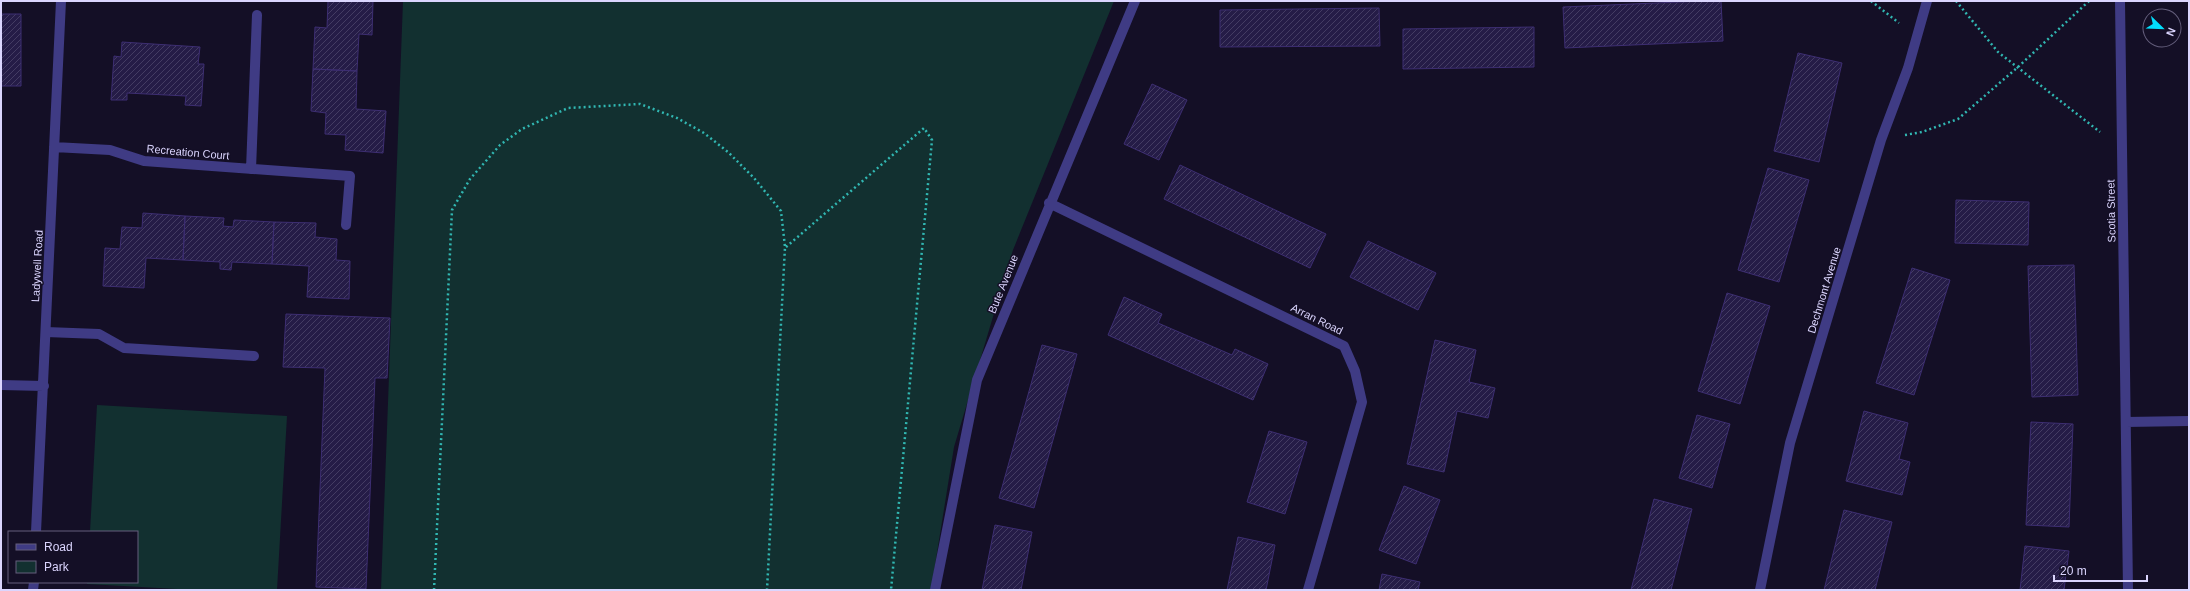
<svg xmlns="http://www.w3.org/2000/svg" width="2190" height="591" font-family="Helvetica,sans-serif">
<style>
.park{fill:#123030}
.building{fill:url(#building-hatch);stroke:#3d2e72}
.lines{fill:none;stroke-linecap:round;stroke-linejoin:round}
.path{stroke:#31b7b2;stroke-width:2.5;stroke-dasharray:2 3;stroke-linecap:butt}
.service{stroke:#3f3b84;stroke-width:10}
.minor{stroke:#3f3b84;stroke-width:10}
.labels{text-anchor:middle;stroke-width:3;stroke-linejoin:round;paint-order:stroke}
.street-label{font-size:11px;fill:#dbd5fe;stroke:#140f26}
</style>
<defs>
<pattern id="building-hatch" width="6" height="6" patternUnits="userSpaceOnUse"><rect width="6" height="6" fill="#251c47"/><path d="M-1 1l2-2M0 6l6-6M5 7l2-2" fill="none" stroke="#443c63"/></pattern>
</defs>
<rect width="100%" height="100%" fill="#140f26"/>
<path class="park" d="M 403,1 L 1114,1 L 1013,250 L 954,447 L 931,590 L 381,590 Z
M 97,405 L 287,416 L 277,590 L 195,590 L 87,584 L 87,582 L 137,582 L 137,532 L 90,532 Z"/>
<path class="building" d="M 328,1 L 373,1 L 372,35 L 359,34 L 357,71 L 313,69 L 315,27 L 327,28 Z
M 1701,1 L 1721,1 L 1723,41 L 1565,48 L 1563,7 Z
M 1379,8 L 1380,46 L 1220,47 L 1220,10 Z
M 1,14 L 21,14 L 21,86 L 1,86 Z
M 1534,27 L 1534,67 L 1403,69 L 1403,29 Z
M 122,42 L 200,47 L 198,64 L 204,64 L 201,106 L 185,105 L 186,96 L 127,93 L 127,100 L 111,100 L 114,56 L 121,57 Z
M 1798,53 L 1842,63 L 1819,162 L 1774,151 Z
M 313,69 L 357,71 L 356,109 L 386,111 L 383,153 L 345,150 L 346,135 L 325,134 L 326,113 L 311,111 Z
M 1152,84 L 1187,100 L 1159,160 L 1124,144 Z
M 1180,165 L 1326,234 L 1310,268 L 1164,199 Z
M 1768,168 L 1809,180 L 1779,282 L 1738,270 Z
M 1956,200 L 2029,202 L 2028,245 L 1955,243 Z
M 143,213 L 185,216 L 183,260 L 146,258 L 144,288 L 103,286 L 105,248 L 120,249 L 122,227 L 142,228 Z
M 185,216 L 224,218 L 223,226 L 233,227 L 234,220 L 274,222 L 272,264 L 232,262 L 231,270 L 220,269 L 220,262 L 183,260 Z
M 274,222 L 316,223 L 315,237 L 337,239 L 336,260 L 350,261 L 349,299 L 307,297 L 309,266 L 272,264 Z
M 1368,241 L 1436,273 L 1418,310 L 1350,277 Z
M 2074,265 L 2078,395 L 2032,397 L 2028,266 Z
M 1912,268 L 1950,280 L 1914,395 L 1876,383 Z
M 1727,293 L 1770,306 L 1740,404 L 1698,391 Z
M 1124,297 L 1162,314 L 1158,323 L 1232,355 L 1235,349 L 1268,364 L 1253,400 L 1108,335 Z
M 286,314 L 390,318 L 387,378 L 375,378 L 366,589 L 316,587 L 325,368 L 283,367 Z
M 1435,340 L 1476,350 L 1469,382 L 1495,388 L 1488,418 L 1457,411 L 1444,472 L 1407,464 Z
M 1042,345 L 1077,354 L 1034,508 L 999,498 Z
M 1864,411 L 1908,423 L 1899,459 L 1910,462 L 1902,495 L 1846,481 Z
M 1697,415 L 1730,424 L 1712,488 L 1679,478 Z
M 2031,422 L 2073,424 L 2069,527 L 2026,525 Z
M 1269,431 L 1307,442 L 1285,514 L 1247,502 Z
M 1404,486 L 1440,500 L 1416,564 L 1379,550 Z
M 1654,499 L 1692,509 L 1671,590 L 1631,590 Z
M 1844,510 L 1892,522 L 1875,590 L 1824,590 Z
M 995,525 L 1032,532 L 1021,590 L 982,590 Z
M 1238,537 L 1275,545 L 1266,590 L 1227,590 Z
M 2025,546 L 2069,551 L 2064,590 L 2020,590 Z
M 1382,574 L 1420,582 L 1418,590 L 1379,590 Z"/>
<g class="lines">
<path class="path" d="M 1871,1 L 1899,23
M 1956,1 L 1998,52 L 2100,132
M 1905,135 L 1922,132 L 1958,119 L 2018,67 L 2089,1
M 786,247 L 924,128 L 932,140 L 891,590
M 434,590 L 452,210 L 470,179 L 500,145 L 522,129 L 568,108 L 640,104 L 677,118 L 704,133 L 728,152 L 754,178 L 781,211 L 785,247 L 767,590"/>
<path class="service" d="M 46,332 L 99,334 L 124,348 L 254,356"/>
<path class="minor" d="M 2120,1 L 2128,590
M 54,147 L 110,150 L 144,161 L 350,176 L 346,225
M 251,169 L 257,15
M 1049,203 L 1344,346 L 1355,371 L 1362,402 L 1308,590
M 1,385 L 44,386
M 2126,422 L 2189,421
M 36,532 L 61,1
M 33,590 L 34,582
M 935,590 L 977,380 L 1135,1
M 1760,590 L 1790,443 L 1881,140 L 1908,68 L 1927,1"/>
</g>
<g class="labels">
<g class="street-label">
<text transform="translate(188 152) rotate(5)" y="4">Recreation Court</text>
<text transform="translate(2111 211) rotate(-91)" y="4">Scotia Street</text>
<text transform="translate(37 266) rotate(-87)" y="4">Ladywell Road</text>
<text transform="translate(1003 284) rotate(-68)" y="4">Bute Avenue</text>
<text transform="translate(1824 290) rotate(-73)" y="4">Dechmont Avenue</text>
<text transform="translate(1317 319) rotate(26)" y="4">Arran Road</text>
</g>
</g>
<rect width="2190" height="591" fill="none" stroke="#dbd5fe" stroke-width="4"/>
<rect x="8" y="531" width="130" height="52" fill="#140f26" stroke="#645e7c"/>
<rect x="16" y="544" width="20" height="6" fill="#3f3b84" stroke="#645e7c"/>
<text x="44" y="551" font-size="12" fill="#dbd5fe">Road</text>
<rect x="16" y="561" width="20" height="12" fill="#123030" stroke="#645e7c"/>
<text x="44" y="571" font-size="12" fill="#dbd5fe">Park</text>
<g transform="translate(2162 28) rotate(113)"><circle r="19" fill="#140f26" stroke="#645e7c"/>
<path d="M0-3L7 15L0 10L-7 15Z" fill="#03defc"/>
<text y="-6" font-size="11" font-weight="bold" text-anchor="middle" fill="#dbd5fe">N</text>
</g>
<path d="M2054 575v6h93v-6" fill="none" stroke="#dbd5fe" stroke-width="2"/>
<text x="2060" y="575" font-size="12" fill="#dbd5fe" stroke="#140f26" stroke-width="3" paint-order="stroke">20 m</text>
</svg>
